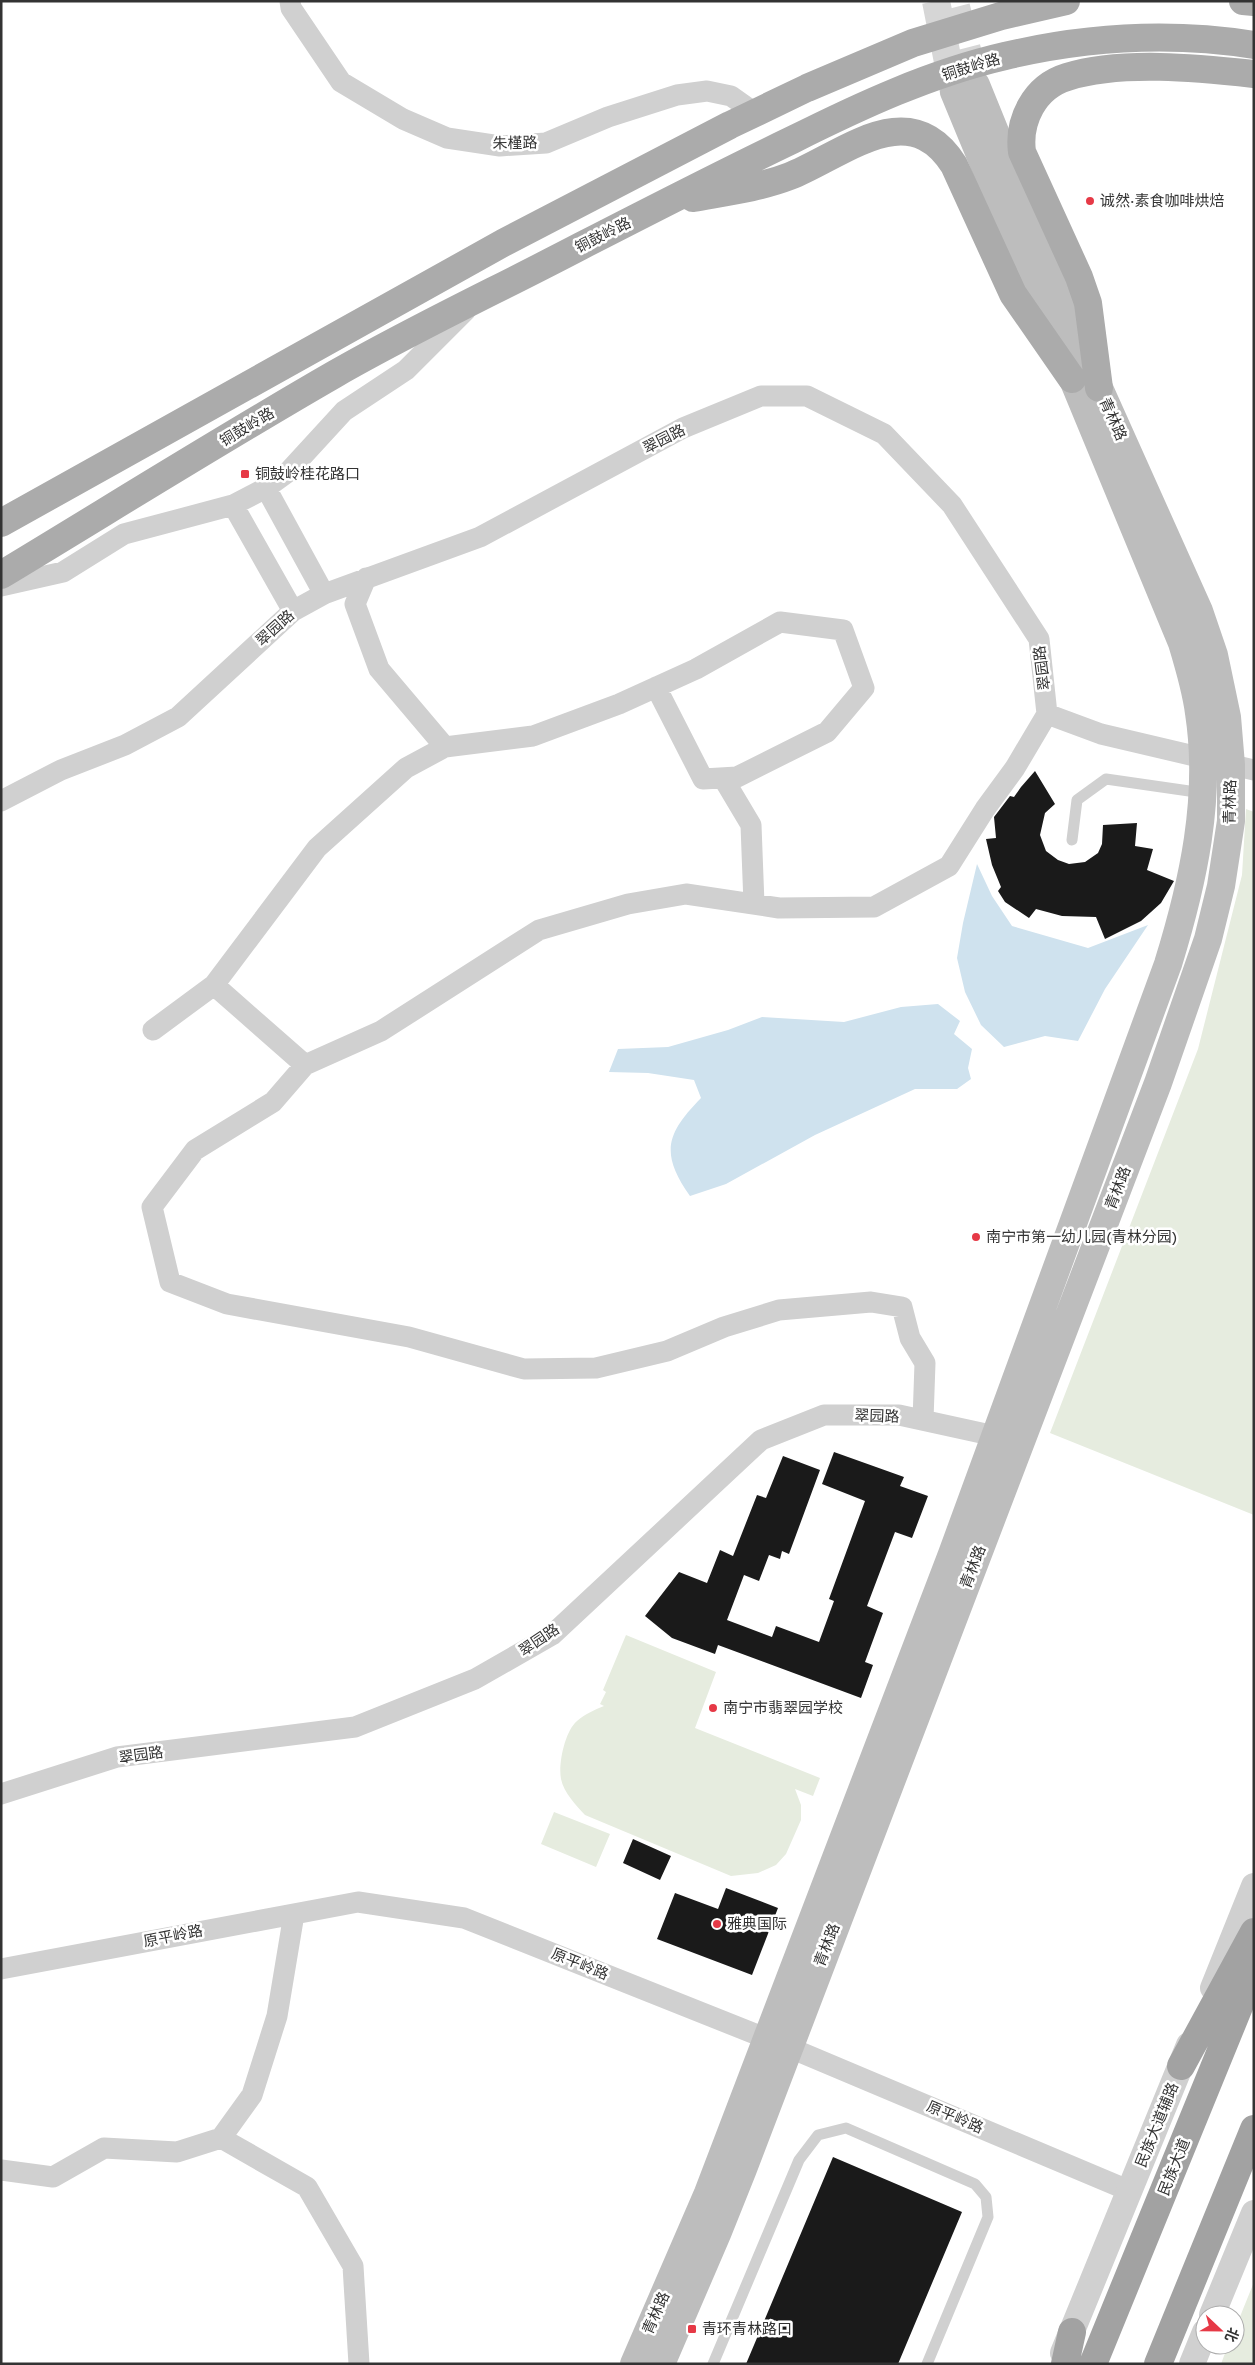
<svg xmlns="http://www.w3.org/2000/svg" width="1255" height="2365" font-family="'Golos Text','Noto Sans SC',sans-serif">
<style>
.green{fill:#e6ecdf}
.water{fill:#cfe2ee}
.building{fill:#1a1a1a}
.lines{fill:none;stroke-linecap:round;stroke-linejoin:round}
.secondary-tunnel{stroke:#d6d6d6;stroke-width:28;stroke-dasharray:28 14;stroke-linecap:butt}
.service{stroke:#d0d0d0;stroke-width:11}
.minor{stroke:#d0d0d0;stroke-width:21}
.tertiary{stroke:#d0d0d0;stroke-width:26}
.secondary{stroke:#bdbdbd;stroke-width:28}
.primary{stroke:#ababab;stroke-width:28}
.trunk{stroke:#a2a2a2;stroke-width:28}
.poi-dot{fill:#e63946;stroke:#fff;stroke-width:2}
.labels{text-anchor:middle;stroke-width:5;stroke-linejoin:round;paint-order:stroke}
.street-label{font-size:15px;fill:#333;stroke:#fff}
.poi-label{font-size:15px;fill:#333;stroke:#fff;text-anchor:start}
</style>
<rect width="100%" height="100%" fill="#fff"/>
<path class="green" d="M 1246,809 L 1254,812 L 1254,1515 L 1050,1433 L 1198,1049 L 1242,875 Z
M 626,1635 L 716,1672 L 695,1728 L 820,1778 L 813,1796 L 795,1789 L 801,1805 L 801,1820 L 786,1854 L 776,1865 L 758,1873 L 731,1876 L 585,1815 C 576,1805 564,1793 561,1779 C 558,1764 565,1731 577,1721 C 585,1714 594,1710 604,1706 L 600,1704 L 606,1692 L 603,1690 Z
M 554,1812 L 610,1834 L 596,1867 L 541,1844 Z
M 1254,2282 L 1254,2364 L 1221,2364 L 1228,2345 L 1235,2345 L 1235,2329 Z"/>
<path class="water" d="M 977,864 L 992,896 L 1012,926 L 1088,948 L 1148,925 L 1105,989 L 1078,1041 L 1045,1036 L 1004,1047 L 981,1025 L 965,992 L 957,958 L 963,923 Z
M 938,1004 L 960,1021 L 954,1034 L 972,1049 L 968,1068 L 971,1079 L 957,1089 L 915,1089 L 815,1135 L 726,1184 L 690,1196 C 660,1153 666,1134 701,1098 L 694,1080 L 648,1073 L 609,1072 L 618,1049 L 668,1047 L 728,1030 L 762,1017 L 844,1022 L 901,1007 Z"/>
<path class="building" d="M 1035,771 L 1055,804 L 1045,813 L 1040,835 L 1046,851 L 1058,860 L 1069,864 L 1085,862 L 1098,853 L 1102,844 L 1103,825 L 1137,823 L 1135,846 L 1153,849 L 1147,870 L 1174,881 L 1161,903 L 1141,921 L 1105,939 L 1096,917 L 1062,916 L 1036,909 L 1029,918 L 1005,902 L 998,891 L 1001,887 L 992,865 L 986,839 L 996,838 L 994,817 L 1010,796 L 1014,797 L 1021,787 Z
M 834,1452 L 904,1477 L 900,1486 L 928,1496 L 912,1538 L 895,1532 L 867,1606 L 883,1613 L 865,1662 L 873,1665 L 861,1698 L 718,1645 L 715,1654 L 672,1638 L 645,1616 L 679,1572 L 707,1583 L 720,1550 L 733,1556 L 757,1495 L 766,1498 L 783,1456 L 820,1470 L 789,1554 L 782,1551 L 780,1559 L 769,1555 L 759,1581 L 744,1575 L 727,1620 L 772,1637 L 776,1626 L 819,1642 L 834,1601 L 829,1599 L 865,1501 L 822,1484 Z
M 633,1839 L 671,1856 L 660,1880 L 623,1863 Z
M 726,1888 L 778,1908 L 752,1975 L 657,1939 L 675,1893 L 718,1909 Z
M 833,2157 L 962,2212 L 898,2364 L 746,2364 Z"/>
<g class="lines">
<path class="secondary-tunnel" d="M 936,1 L 954,92
M 956,7 L 976,85"/>
<path class="service" d="M 1072,840 L 1077,800 L 1106,779 L 1203,793
M 713,2364 L 799,2160 L 818,2135 L 846,2128 L 975,2184 L 986,2197 L 988,2217 L 927,2364"/>
<path class="minor" d="M 290,1 L 291,8 L 341,82 L 403,119 L 447,138 L 500,146 L 546,143 L 608,117 L 677,95 L 707,91 L 731,96 L 755,113
M 266,488 L 324,594
M 233,505 L 293,611
M 366,578 L 355,604 L 379,669 L 445,747
M 1,586 L 63,572 L 124,534 L 233,505 L 266,488 L 288,472 L 344,411 L 406,370 L 466,310
M 723,778 L 751,825 L 754,904
M 1,801 L 61,770 L 125,745 L 178,717 L 293,611 L 324,594 L 480,537 L 683,428 L 761,396 L 807,396 L 884,434 L 952,505 L 1039,639 L 1047,714 L 1101,734 L 1254,770
M 153,1030 L 214,985
M 305,1065 L 214,985 L 317,848 L 406,768 L 445,747 L 533,736 L 619,704 L 696,669 L 780,622 L 843,630 L 864,688 L 827,732 L 737,777 L 703,779 L 656,687
M 923,1420 L 925,1363 L 910,1338 L 902,1307 L 871,1302 L 779,1310 L 724,1327 L 667,1351 L 596,1368 L 524,1369 L 409,1337 L 227,1304 L 170,1282 L 152,1207 L 195,1150 L 273,1102 L 305,1065 L 381,1031 L 539,930 L 628,904 L 686,894 L 779,908 L 874,907 L 949,866 L 985,809 L 1015,768 L 1047,714
M 1,1794 L 117,1757 L 355,1727 L 475,1679 L 552,1635 L 761,1440 L 824,1415 L 899,1415 L 995,1436 L 1009,1442
M 1,1969 L 358,1902 L 464,1918 L 788,2047 L 1130,2191
M 221,2138 L 307,2187 L 353,2266 L 359,2364
M 1,2170 L 53,2177 L 104,2148 L 177,2152 L 221,2138 L 252,2095 L 277,2016 L 294,1914"/>
<path class="tertiary" d="M 1213,1988 L 1254,1886
M 1212,2315 L 1254,2213
M 1063,2353 L 1189,2045
M 1192,2364 L 1205,2332"/>
<path class="secondary" d="M 634,2364 L 708,2193 L 952,1554 L 1168,964 C 1193,883 1212,798 1199,713 C 1196,689 1189,666 1182,643 L 954,92
M 661,2364 L 717,2234 L 743,2169 L 1158,1083 L 1208,939 L 1221,886 L 1231,821 L 1231,765 L 1227,717 L 1214,655 L 1199,611 L 1099,388 L 976,85"/>
<path class="primary" d="M 1243,1 L 1254,2
M 693,198 C 726,192 759,188 790,176 C 843,155 909,94 954,165 L 1013,294 L 1072,379
M 1099,388 L 1088,303 L 1079,277 L 1022,152 C 1018,121 1034,87 1067,77 C 1121,60 1198,68 1254,74
M 1,523 L 503,243 L 730,125 L 807,88 L 913,43 L 1001,16 L 1066,1
M 1,575 C 112,508 222,439 335,374 C 415,328 499,289 581,246 C 651,210 721,174 792,140 C 860,106 931,73 1005,56 C 1086,37 1172,32 1254,45"/>
<path class="trunk" d="M 1181,2066 L 1254,1932
M 1065,2364 L 1072,2332
M 1093,2364 L 1254,1970
M 1158,2364 L 1254,2129"/>
</g>
<g class="poi-dot">
<circle cx="1090" cy="201" r="5"/>
<rect x="240" y="469" width="10" height="10" rx="2.5"/>
<circle cx="976" cy="1237" r="5"/>
<circle cx="713" cy="1708" r="5"/>
<circle cx="717" cy="1924" r="5"/>
<rect x="687" y="2324" width="10" height="10" rx="2.5"/>
</g>
<g class="labels">
<g class="street-label">
<text transform="translate(971 67) rotate(-17)" y="5">铜鼓岭路</text>
<text transform="translate(515 143) rotate(-1)" y="5">朱槿路</text>
<text transform="translate(603 235) rotate(-27)" y="5">铜鼓岭路</text>
<text transform="translate(1113 419) rotate(66)" y="5">青林路</text>
<text transform="translate(247 427) rotate(-31)" y="5">铜鼓岭路</text>
<text transform="translate(664 439) rotate(-27)" y="5">翠园路</text>
<text transform="translate(275 628) rotate(-42)" y="5">翠园路</text>
<text transform="translate(1042 668) rotate(-97)" y="5">翠园路</text>
<text transform="translate(1230 802) rotate(-89)" y="5">青林路</text>
<text transform="translate(1118 1188) rotate(-69)" y="5">青林路</text>
<text transform="translate(877 1416) rotate(2)" y="5">翠园路</text>
<text transform="translate(973 1567) rotate(-69)" y="5">青林路</text>
<text transform="translate(539 1640) rotate(-34)" y="5">翠园路</text>
<text transform="translate(141 1755) rotate(-8)" y="5">翠园路</text>
<text transform="translate(173 1936) rotate(-11)" y="5">原平岭路</text>
<text transform="translate(827 1945) rotate(-69)" y="5">青林路</text>
<text transform="translate(580 1964) rotate(22)" y="5">原平岭路</text>
<text transform="translate(955 2117) rotate(23)" y="5">原平岭路</text>
<text transform="translate(1157 2125) rotate(-68)" y="5">民族大道辅路</text>
<text transform="translate(1174 2167) rotate(-68)" y="5">民族大道</text>
<text transform="translate(656 2313) rotate(-66)" y="5">青林路</text>
</g>
<g class="poi-label">
<text x="1100" y="206">诚然·素食咖啡烘焙</text>
<text x="255" y="479">铜鼓岭桂花路口</text>
<text x="986" y="1242">南宁市第一幼儿园(青林分园)</text>
<text x="723" y="1713">南宁市翡翠园学校</text>
<text x="727" y="1929">雅典国际</text>
<text x="702" y="2334">青环青林路口</text>
</g>
</g>
<rect width="1255" height="2365" fill="none" stroke="#333333" stroke-width="5"/>
<g transform="translate(1220 2330) rotate(112)"><circle r="24" fill="#ffffff" stroke="#adadad"/>
<path d="M0-4L9 19L0 12L-9 19Z" fill="#e63946"/>
<text y="-8" font-size="14" font-weight="bold" text-anchor="middle" fill="#333333">北</text>
</g>
</svg>
